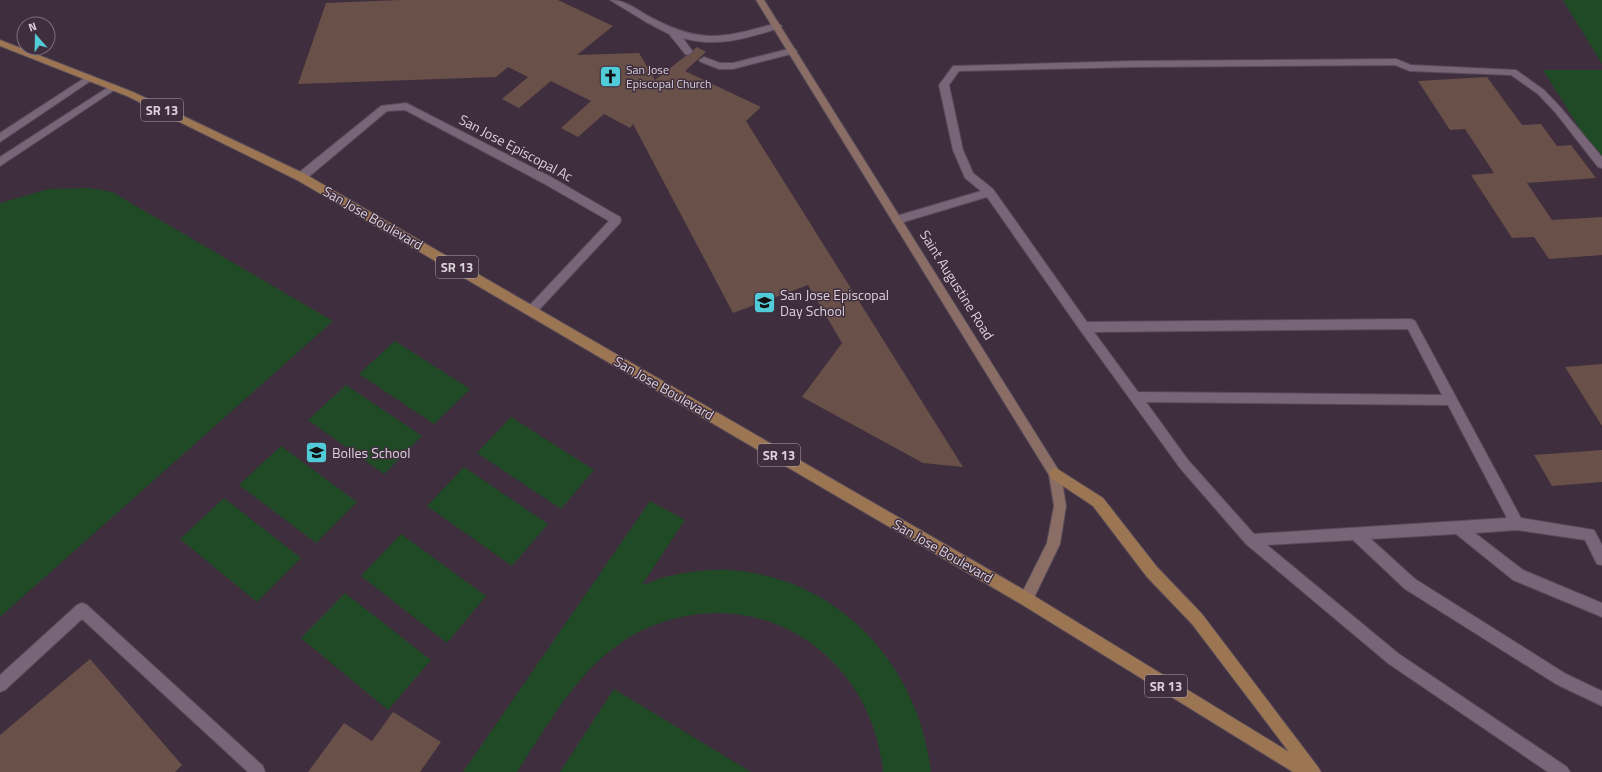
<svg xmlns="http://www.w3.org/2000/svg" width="1602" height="772" font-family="'Titillium Web',sans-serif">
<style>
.green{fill:#204a26}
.building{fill:#695048}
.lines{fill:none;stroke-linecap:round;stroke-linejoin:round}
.service-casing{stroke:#584a58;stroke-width:2}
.minor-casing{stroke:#584a58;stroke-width:2}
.secondary-casing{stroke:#584a58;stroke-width:2}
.primary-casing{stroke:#584a58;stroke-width:2}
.service{fill:#786577;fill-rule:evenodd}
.minor{fill:#786577;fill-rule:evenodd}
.secondary{fill:#8a6e65;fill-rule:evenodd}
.primary{fill:#9c7653;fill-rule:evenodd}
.labels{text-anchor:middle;stroke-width:3;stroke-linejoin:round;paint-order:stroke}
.far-poi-label{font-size:12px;fill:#dbd1db;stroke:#3f2e3e;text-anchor:start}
.shield{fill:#3f2e3e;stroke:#aca0ac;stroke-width:1}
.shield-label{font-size:13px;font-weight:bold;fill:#dbd1db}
.street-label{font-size:14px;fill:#dbd1db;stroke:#3f2e3e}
.poi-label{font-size:14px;fill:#dbd1db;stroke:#3f2e3e;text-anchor:start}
</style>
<rect width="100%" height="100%" fill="#3f2e3e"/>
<path class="green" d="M 1563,0 L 1602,0 L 1602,64 Z
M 1543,70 L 1602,70 L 1602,164 Z
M 89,188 L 112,192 L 333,321 L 0,617 L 0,203 L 49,189 Z
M 395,341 L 470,389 L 434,424 L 359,374 Z
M 346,385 L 422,436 L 384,474 L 308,420 Z
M 511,417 L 594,470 L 561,509 L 477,453 Z
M 281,446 L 357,502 L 316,543 L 239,485 Z
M 464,467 L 548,524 L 512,566 L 427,506 Z
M 224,498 L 301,558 L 257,602 L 180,539 Z
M 650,501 L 685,520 L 642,585 C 650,583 657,579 665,577 C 685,572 708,569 728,570 C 838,576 919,665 931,772 L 883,772 C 874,672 787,597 686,616 C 665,620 643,628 625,640 C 576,672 548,725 517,772 L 463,772 Z
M 401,534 L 486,596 L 447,643 L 361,576 Z
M 345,593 L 431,660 L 388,710 L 301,638 Z
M 614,689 L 751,772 L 560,772 Z"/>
<path class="building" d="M 399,0 L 558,0 L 613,26 L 577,55 L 639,53 L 655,80 L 697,47 L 706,52 L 685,71 L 761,107 L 746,121 L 963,467 L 923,463 L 802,397 L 842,343 L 808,285 L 733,313 L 633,124 L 630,128 L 604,114 L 578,137 L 561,128 L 591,101 L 551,81 L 519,108 L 502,99 L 528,77 L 508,67 L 496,77 L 298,84 L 326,3 Z
M 1487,77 L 1522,125 L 1541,124 L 1557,146 L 1571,145 L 1596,178 L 1527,183 L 1552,220 L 1602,217 L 1602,255 L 1549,259 L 1534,237 L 1512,238 L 1471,175 L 1494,173 L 1465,129 L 1450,130 L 1418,81 Z
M 1602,364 L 1602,426 L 1565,367 Z
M 1602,450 L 1602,482 L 1552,486 L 1534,455 Z
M 90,659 L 182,765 L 175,772 L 0,772 L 0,735 Z
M 393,712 L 441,742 L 420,772 L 308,772 L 344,723 L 372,741 Z"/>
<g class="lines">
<defs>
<path id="service" d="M 610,0 C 627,0 638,11 654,19 C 704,45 726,37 777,23 L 782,26 L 780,28 C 748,38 716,48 683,38 L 693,52 L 688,55 L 685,54 L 669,34 L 646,22 Z
M 792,48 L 795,49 L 797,51 L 795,53 L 733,69 L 719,69 L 701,62 L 699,60 L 704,57 L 720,63 L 733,63 Z
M 1396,59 L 1411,65 L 1516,70 L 1544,90 L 1561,108 L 1602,157 L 1602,168 L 1598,167 L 1555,112 L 1538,94 L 1511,75 L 1410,71 L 1395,65 L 1135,67 L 959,71 L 949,85 L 963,150 L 973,173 L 993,189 L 1087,322 L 1411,319 L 1415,321 L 1521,518 L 1594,530 L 1602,545 L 1602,565 L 1597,564 L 1585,540 L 1517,530 L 1475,533 L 1523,570 L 1602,603 L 1602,617 L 1513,580 L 1456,534 L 1371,539 L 1415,579 L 1566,674 L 1602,691 L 1602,706 L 1556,684 L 1405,589 L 1353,540 L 1267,545 L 1399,654 L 1567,767 L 1570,772 L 1548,772 L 1545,770 L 1389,664 L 1246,544 L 1180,468 L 1080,330 L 987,197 L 897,224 L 893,223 L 892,220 L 893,217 L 981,191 L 965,178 L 953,150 L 939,85 L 953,66 L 1135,61 ZM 1408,329 L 1442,395 L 1138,392 L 1094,332 ZM 1146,402 L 1448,405 L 1507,518 L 1254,534 L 1188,460 Z
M 89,75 L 92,76 L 94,78 L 92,80 L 0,142 L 0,133 Z
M 113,84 L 118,87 L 116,89 L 0,166 L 0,157 Z
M 82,603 L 87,605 L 263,766 L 265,772 L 248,772 L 82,619 L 5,690 L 0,692 L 0,675 L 77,605 Z"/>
<path id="minor" d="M 406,103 L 551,177 L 620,217 L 621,220 L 620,223 L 536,313 L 532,315 L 528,313 L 526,310 L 528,307 L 609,221 L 543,183 L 405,110 L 387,111 L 305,180 L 297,180 L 296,177 L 297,174 L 381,106 Z"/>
<path id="secondary" d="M 756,0 L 764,0 L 1061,474 L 1066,506 L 1060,544 L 1031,604 L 1026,606 L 1021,604 L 1019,599 L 1047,543 L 1054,506 L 1049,475 Z"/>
<path id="primary" d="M 0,40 L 133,92 L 305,174 L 1031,594 L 1289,752 L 1192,624 L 1147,577 L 1093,506 L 1051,478 L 1049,474 L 1051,470 L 1055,468 L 1059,470 L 1103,498 L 1157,567 L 1202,614 L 1318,767 L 1321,772 L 1293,772 L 1021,604 L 297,180 L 127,96 L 0,46 Z"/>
</defs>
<use href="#service" class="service-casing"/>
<use href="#minor" class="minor-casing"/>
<use href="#secondary" class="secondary-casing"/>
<use href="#primary" class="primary-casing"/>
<use href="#service" class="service"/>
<use href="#minor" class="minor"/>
<use href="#secondary" class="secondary"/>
<use href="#primary" class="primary"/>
</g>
<defs>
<symbol id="church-square" viewBox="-11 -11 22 22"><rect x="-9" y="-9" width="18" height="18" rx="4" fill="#52cbd9" stroke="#3f2e3e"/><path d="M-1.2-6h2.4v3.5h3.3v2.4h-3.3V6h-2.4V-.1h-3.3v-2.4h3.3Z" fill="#111"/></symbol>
<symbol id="school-square" viewBox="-11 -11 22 22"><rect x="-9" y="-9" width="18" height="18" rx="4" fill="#52cbd9" stroke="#3f2e3e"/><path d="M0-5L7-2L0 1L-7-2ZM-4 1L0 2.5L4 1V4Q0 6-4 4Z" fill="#111"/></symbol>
</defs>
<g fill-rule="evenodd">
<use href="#church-square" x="598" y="64" width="25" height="25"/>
<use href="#school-square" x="752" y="290" width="25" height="25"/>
<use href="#school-square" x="304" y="440" width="25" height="25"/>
</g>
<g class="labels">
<g class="far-poi-label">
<text x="626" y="74">San Jose<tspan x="626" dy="14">Episcopal Church</tspan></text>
</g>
<g class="shield">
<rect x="141" y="99" width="42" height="22" rx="3"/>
<rect x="436" y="256" width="42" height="22" rx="3"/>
<rect x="758" y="444" width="42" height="22" rx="3"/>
<rect x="1145" y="675" width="42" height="22" rx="3"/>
</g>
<g class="shield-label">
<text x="162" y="115">SR 13</text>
<text x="457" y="272">SR 13</text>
<text x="779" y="460">SR 13</text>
<text x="1166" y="691">SR 13</text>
</g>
<g class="street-label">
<text transform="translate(516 148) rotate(28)" y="5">San Jose Episcopal Ac</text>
<text transform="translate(373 218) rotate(30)" y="5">San Jose Boulevard</text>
<text transform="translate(957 285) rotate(58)" y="5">Saint Augustine Road</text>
<text transform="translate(664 388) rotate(30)" y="5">San Jose Boulevard</text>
<text transform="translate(943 551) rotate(30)" y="5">San Jose Boulevard</text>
</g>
<g class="poi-label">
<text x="780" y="300">San Jose Episcopal<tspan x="780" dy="16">Day School</tspan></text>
<text x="332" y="458">Bolles School</text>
</g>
</g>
<g transform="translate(36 36) rotate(340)"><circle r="19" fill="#3f2e3e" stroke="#7d6f7d"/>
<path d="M0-3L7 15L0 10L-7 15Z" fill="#52cbd9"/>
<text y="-6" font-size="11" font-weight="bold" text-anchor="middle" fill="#dbd1db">N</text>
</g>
</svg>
